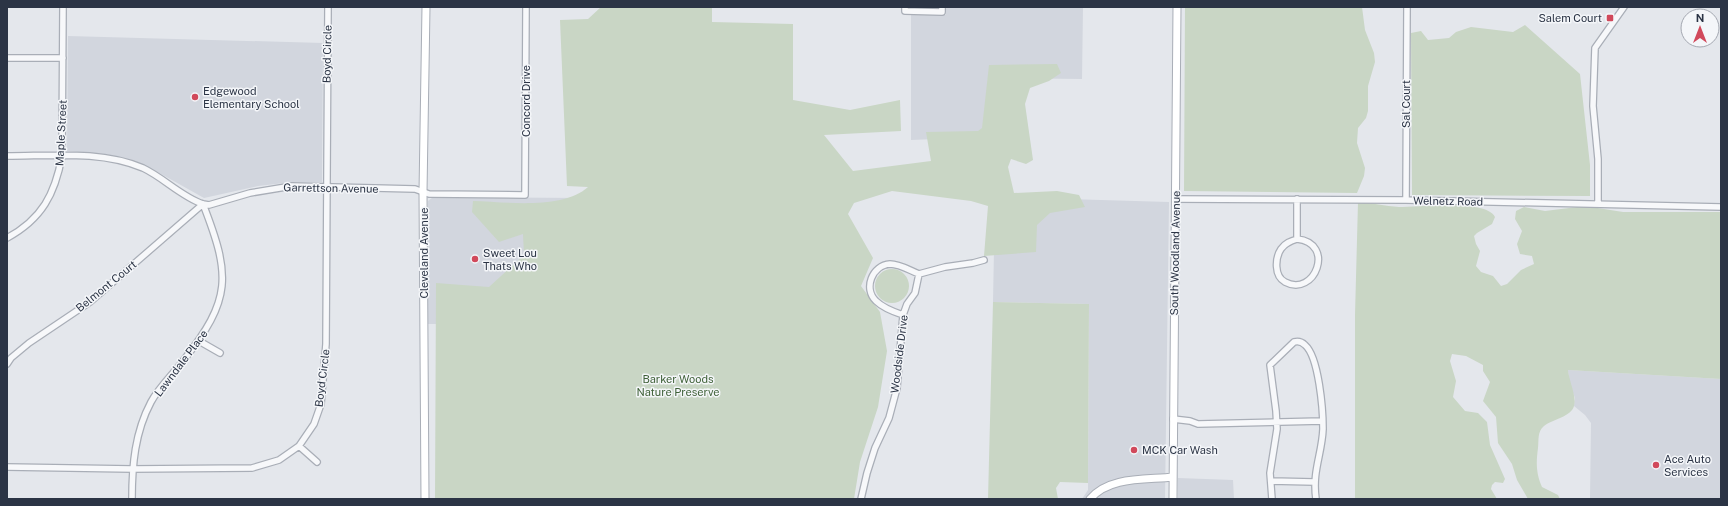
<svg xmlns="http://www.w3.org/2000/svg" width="1728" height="506" font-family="'Public Sans',sans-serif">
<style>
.built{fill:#d2d6de}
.green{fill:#c9d6c5}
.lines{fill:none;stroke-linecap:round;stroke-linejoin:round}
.street-casing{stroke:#a9aeb7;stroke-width:8}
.secondary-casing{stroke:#a9aeb7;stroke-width:9}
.street{stroke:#f7f8fa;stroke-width:5.5}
.secondary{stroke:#fff;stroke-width:7}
.poi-dot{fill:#d1495b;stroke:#f4f6f9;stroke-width:1.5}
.labels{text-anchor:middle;stroke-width:3;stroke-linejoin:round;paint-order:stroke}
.poi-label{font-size:11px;fill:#2b3445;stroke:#f4f6f9;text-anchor:start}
.street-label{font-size:11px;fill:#2b3445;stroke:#f4f6f9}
.park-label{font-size:11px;fill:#3f6138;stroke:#f4f6f9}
</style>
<rect width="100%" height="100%" fill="#e4e7ec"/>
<path class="built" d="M 946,7 L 1083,7 L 1082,79 L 988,78 L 985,137 L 911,140 L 911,15 L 946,15 Z
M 68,36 L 323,43 L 322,182 L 293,182 L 258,186 L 204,198 L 154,170 L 131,160 L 106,154 L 67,151 Z
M 433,197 L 586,198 L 583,324 L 428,324 L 428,201 Z
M 995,197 L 1169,202 L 1165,499 L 1082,499 L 1088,490 L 1089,304 L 993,302 Z
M 1568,370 L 1721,379 L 1721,499 L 1590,499 L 1591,423 L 1585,415 L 1574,406 L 1575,398 L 1569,382 Z
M 1178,478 L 1233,480 L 1234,499 L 1178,499 Z"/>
<path class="green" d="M 601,7 L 712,7 L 712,22 L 793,24 L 793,100 L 850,110 L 900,100 L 901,131 L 824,135 L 853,171 L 931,161 L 926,132 L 978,131 L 982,128 L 989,65 L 1057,64 L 1061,73 L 1049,81 L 1030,88 L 1025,104 L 1033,160 L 1026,164 L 1011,159 L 1008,167 L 1014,193 L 1057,191 L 1079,195 L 1085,207 L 1050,213 L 1037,225 L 1036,252 L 984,256 L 988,206 L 971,201 L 892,191 L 854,203 L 848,214 L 873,258 L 861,286 L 880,312 L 887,351 L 878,407 L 860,462 L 854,499 L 435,499 L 436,283 L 489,287 L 524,255 L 523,234 L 499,242 L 472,212 L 473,201 C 506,202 563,210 588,187 L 567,186 L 560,20 L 588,19 Z
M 1185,7 L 1362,7 L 1365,30 L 1374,53 L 1375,62 L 1368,86 L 1368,111 L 1366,118 L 1358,128 L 1357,143 L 1365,168 L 1364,176 L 1357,193 L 1184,191 Z
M 1525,25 L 1580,74 L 1590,165 L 1590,196 L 1412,195 L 1411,33 L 1421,31 L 1428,40 L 1449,38 L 1456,32 L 1471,27 L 1513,32 Z
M 1358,202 C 1372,203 1385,206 1399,207 C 1417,207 1487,199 1495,217 L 1492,224 L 1477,233 L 1474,236 L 1476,244 L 1480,251 L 1476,266 L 1481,272 L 1493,276 L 1501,286 L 1507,284 L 1521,270 L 1534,264 L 1532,256 L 1520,254 L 1517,244 L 1522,231 L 1515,219 L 1516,211 L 1524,207 L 1545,211 L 1585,206 L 1623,212 L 1721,212 L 1721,379 L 1568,370 C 1569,381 1577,397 1574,406 C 1571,417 1553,419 1544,426 C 1537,432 1539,440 1538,448 C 1536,463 1536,473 1542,487 L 1558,495 L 1560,499 L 1528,499 L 1517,480 L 1512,464 L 1498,443 L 1496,417 L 1483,401 L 1490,382 L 1483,371 L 1483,365 L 1466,356 L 1452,354 L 1450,361 L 1456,381 L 1453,397 L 1465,411 L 1478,413 L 1487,422 L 1490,445 L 1505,479 L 1503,483 L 1495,482 L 1492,485 L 1491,489 L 1497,499 L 1355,499 L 1355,315 Z
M875 286a17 17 0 1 1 34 0a17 17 0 1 1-34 0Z
M 993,302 L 1089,304 L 1088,483 L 1060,482 L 1056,488 L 1058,499 L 988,499 Z"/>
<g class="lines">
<defs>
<path id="street" d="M 905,7 L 905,11 L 942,12 L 942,7
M 7,58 L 63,58
M 7,156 C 51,156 101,150 143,168 C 164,178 182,197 203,204 L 209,205 L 250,193 L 292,186 L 415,189 L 429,194 L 525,195 L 526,7
M 1175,199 L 1406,200 L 1721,207
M 1406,200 L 1407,7
M 1598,203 L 1598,159 L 1593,106 L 1595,48 L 1624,7
M 7,238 C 42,219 55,194 62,156 L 63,7
M 1297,239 C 1336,243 1315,298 1285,282 C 1274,276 1275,258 1281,249 C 1285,243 1291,241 1297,239 L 1297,199
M 903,315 C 894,312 883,308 876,301 C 863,289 872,265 890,264 C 900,264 909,270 919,274
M 199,341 L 220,353
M 7,364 L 11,358 L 29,343 L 90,302 L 203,204 C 231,276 232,299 183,361 C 173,374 159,387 151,402 C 135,432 132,465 132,499
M 1173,419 L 1190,421 L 1198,424 L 1322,421
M 299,446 L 317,462
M 7,467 L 132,469 L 252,468 L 279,460 L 299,446 L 314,424 L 321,404 L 326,344 L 328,7
M 1271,481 L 1314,482
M 861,499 L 867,473 L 875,448 L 889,418 L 897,388 L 903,315 L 907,304 L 915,293 L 919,274 L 945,267 L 973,263 L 984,260
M 1272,499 L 1270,473 L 1277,429 L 1276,411 L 1270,365 L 1294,342 C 1298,341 1302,342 1305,345 C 1319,357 1323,410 1323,429 C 1322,454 1312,471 1316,499"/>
<path id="secondary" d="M 425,499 L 423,192 L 426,7
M 1090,499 C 1109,476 1146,480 1173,477
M 1173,499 L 1177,7"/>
</defs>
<use href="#street" class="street-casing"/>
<use href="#secondary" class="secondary-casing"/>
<use href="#street" class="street"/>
<use href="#secondary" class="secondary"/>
</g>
<g class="poi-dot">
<rect x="1606" y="14" width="8" height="8" rx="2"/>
<circle cx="195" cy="97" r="4"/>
<circle cx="475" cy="259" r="4"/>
<circle cx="1134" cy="450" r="4"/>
<circle cx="1656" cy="465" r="4"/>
</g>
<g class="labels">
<g class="poi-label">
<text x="1602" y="22" text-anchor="end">Salem Court</text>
<text x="203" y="95">Edgewood<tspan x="203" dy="13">Elementary School</tspan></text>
<text x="483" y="257">Sweet Lou<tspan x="483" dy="13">Thats Who</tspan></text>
<text x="1142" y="454">MCK Car Wash</text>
<text x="1664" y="463">Ace Auto<tspan x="1664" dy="13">Services</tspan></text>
</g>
<g class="street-label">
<text transform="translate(327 54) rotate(-89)" y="4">Boyd Circle</text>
<text transform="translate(526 101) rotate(-90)" y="4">Concord Drive</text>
<text transform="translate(1406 104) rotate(-90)" y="4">Sal Court</text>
<text transform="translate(61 133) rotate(-87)" y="4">Maple Street</text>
<text transform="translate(331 188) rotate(1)" y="4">Garrettson Avenue</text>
<text transform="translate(1448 201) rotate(1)" y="4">Welnetz Road</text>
<text transform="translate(424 253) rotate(-90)" y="4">Cleveland Avenue</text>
<text transform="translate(1175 253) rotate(-89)" y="4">South Woodland Avenue</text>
<text transform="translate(106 286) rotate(-39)" y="4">Belmont Court</text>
<text transform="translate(899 354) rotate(-83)" y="4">Woodside Drive</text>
<text transform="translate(181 363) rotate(-53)" y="4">Lawndale Place</text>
<text transform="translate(322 378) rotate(-83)" y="4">Boyd Circle</text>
</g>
<g class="park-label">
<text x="678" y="383">Barker Woods<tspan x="678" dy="13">Nature Preserve</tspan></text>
</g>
</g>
<rect width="1728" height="506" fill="none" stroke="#2b3445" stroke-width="16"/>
<g transform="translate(1700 28)"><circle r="19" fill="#f4f6f9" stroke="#a4a8b1"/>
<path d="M0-3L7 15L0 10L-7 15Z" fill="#d1495b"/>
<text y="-6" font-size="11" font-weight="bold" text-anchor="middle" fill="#2b3445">N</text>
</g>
</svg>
